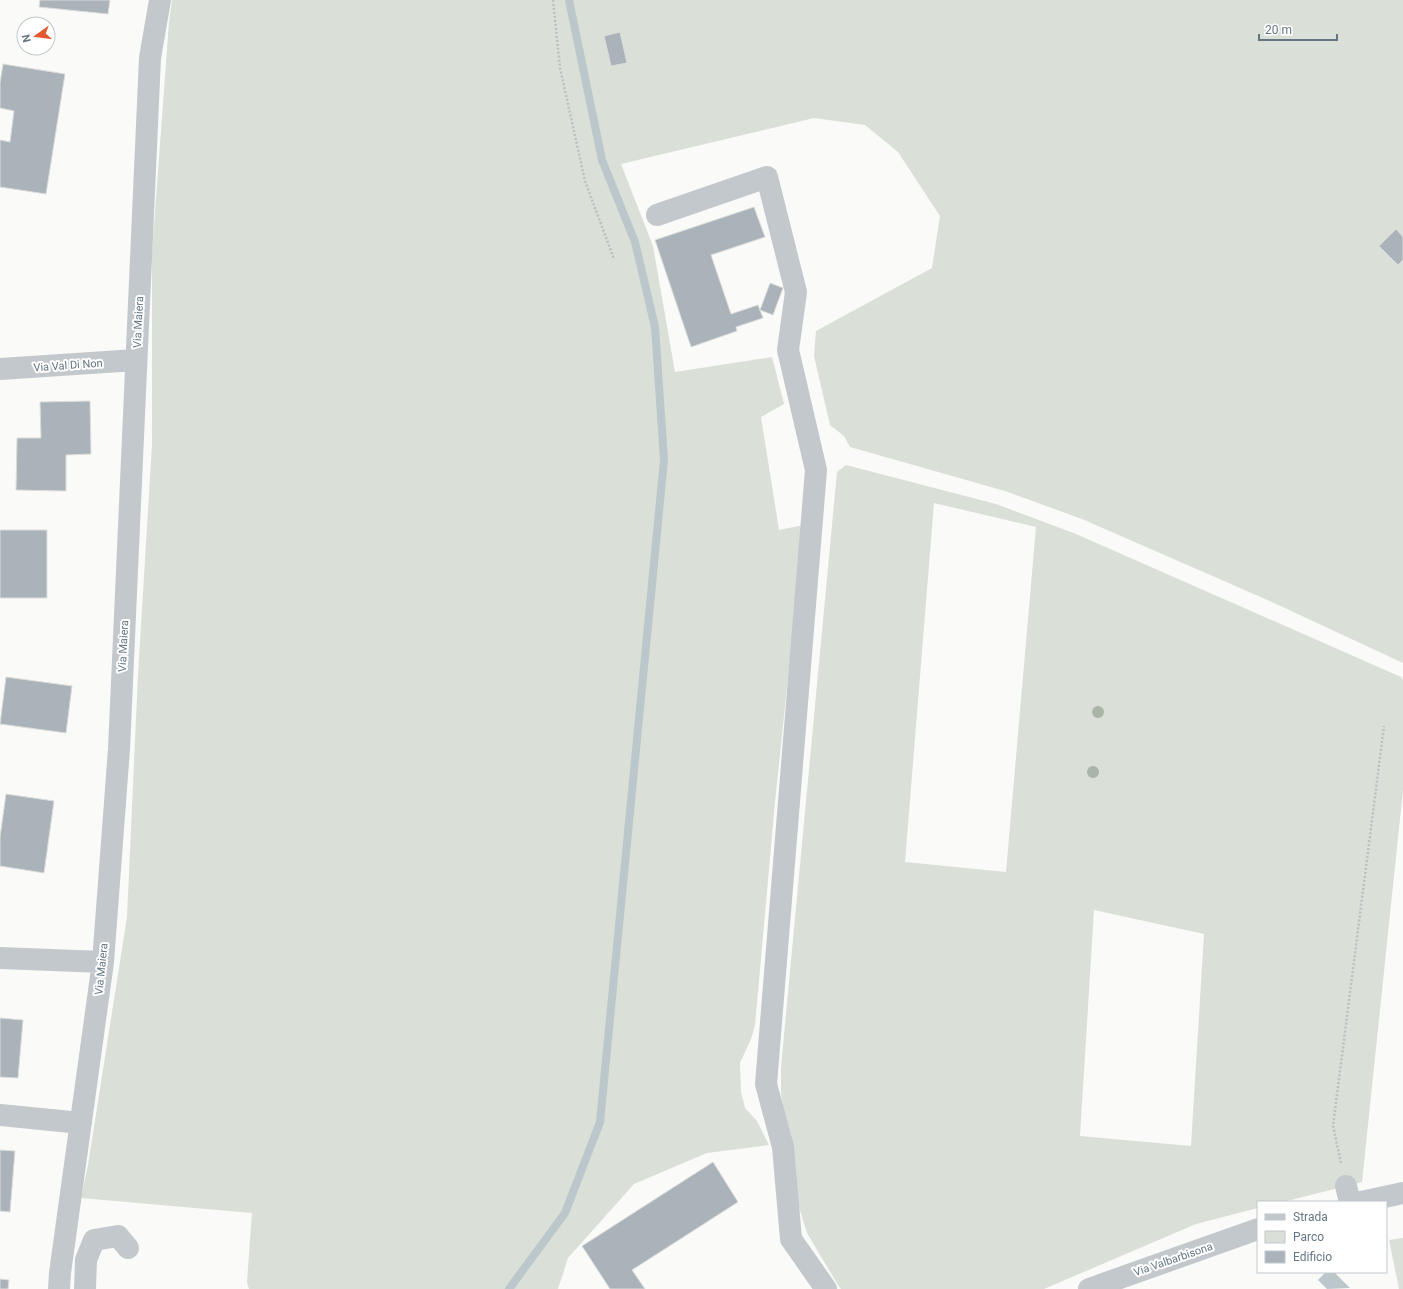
<svg xmlns="http://www.w3.org/2000/svg" width="1403" height="1289" font-family="Roboto,sans-serif">
<style>
.green{fill:#dadfd7;fill-rule:evenodd}
.water{fill:#bbc7cb}
.lines{fill:none;stroke-linecap:round;stroke-linejoin:round}
.stream{stroke:#bbc7cb;stroke-width:8}
.building{fill:#aab3b9;stroke:#dcdcda}
.path{stroke:#bbbfc2;stroke-width:2.5;stroke-dasharray:2 2;stroke-linecap:butt}
.minor{stroke:#c3c8cc;stroke-width:22}
.tree{fill:#aab4a7}
.labels{text-anchor:middle;stroke-width:4;stroke-linejoin:round;paint-order:stroke}
.street-label{font-size:11px;fill:#657683;stroke:#fff}
</style>
<rect width="100%" height="100%" fill="#fafaf8"/>
<path class="green" d="M 172,0 L 1403,0 L 1403,663 L 1272,602 L 1082,519 L 1005,491 L 850,447 L 844,436 L 830,425 L 814,356 L 816,331 L 932,268 L 940,216 L 898,152 L 865,125 L 814,118 L 621,164 L 653,246 L 675,372 L 772,357 L 784,404 L 761,417 L 779,530 L 804,525 L 775,802 L 755,1025 L 751,1039 L 740,1063 L 741,1092 L 745,1108 L 757,1121 L 769,1145 L 707,1153 L 634,1184 L 568,1258 L 558,1289 L 249,1289 L 247,1282 L 252,1213 L 81,1198 L 88,1165 L 127,917 L 138,675 L 152,445 L 152,253 L 169,22 Z
M 846,465 L 996,504 L 1076,534 L 1401,677 L 1403,680 L 1403,790 L 1362,1182 L 1283,1202 L 1258,1202 L 1258,1208 L 1196,1224 L 1044,1289 L 841,1289 L 838,1285 L 807,1233 L 797,1201 L 795,1159 L 785,1118 L 781,1094 L 781,1067 L 837,472 ZM 934,503 L 1036,527 L 1006,872 L 905,862 ZM 1094,910 L 1204,934 L 1191,1146 L 1080,1136 Z
M 1403,1238 L 1403,1289 L 1399,1289 L 1389,1240 Z"/>
<path class="water" d="M 1326,1272 L 1334,1272 L 1350,1288 L 1327,1289 L 1318,1280 Z"/>
<g class="lines">
<path class="stream" d="M 509,1289 L 565,1213 L 600,1122 L 664,460 L 655,327 L 635,242 L 602,160 L 569,0"/>
</g>
<path class="building" d="M 40,0 L 110,0 L 108,14 L 39,7 Z
M 620,32 L 627,63 L 611,66 L 604,36 Z
M 3,64 L 65,74 L 46,194 L 0,187 L 0,140 L 10,142 L 14,111 L 0,108 L 0,83 Z
M 754,207 L 765,237 L 711,255 L 731,314 L 758,305 L 763,318 L 736,327 L 737,331 L 691,347 L 655,240 Z
M 1396,229 L 1403,237 L 1403,260 L 1398,265 L 1379,246 Z
M 770,283 L 783,288 L 773,315 L 760,310 Z
M 90,401 L 91,454 L 66,455 L 66,491 L 16,490 L 17,438 L 41,438 L 40,402 Z
M 0,530 L 47,530 L 47,598 L 0,598 Z
M 6,677 L 72,686 L 66,733 L 0,724 Z
M 6,794 L 54,801 L 44,873 L 0,866 L 0,837 Z
M 0,1018 L 23,1020 L 18,1078 L 0,1077 Z
M 0,1150 L 15,1151 L 10,1212 L 0,1211 Z
M 713,1162 L 738,1202 L 632,1270 L 645,1289 L 610,1289 L 582,1246 Z
M 0,1279 L 9,1280 L 8,1289 L 0,1289 Z"/>
<g class="lines">
<path class="path" d="M 553,0 L 560,68 L 585,181 L 614,259
M 1341,1163 L 1333,1126 L 1384,726"/>
<path class="minor" d="M 657,215 L 767,177 L 796,292 L 788,350 L 816,470 L 766,1084 L 783,1147 L 791,1239 L 826,1289
M 0,369 L 136,360
M 0,958 L 103,962
M 0,1115 L 81,1123
M 1346,1186 L 1350,1202
M 1361,1202 L 1403,1193
M 59,1289 L 60,1273 L 103,962 L 119,749 L 150,58 L 160,0
M 85,1289 L 86,1260 L 94,1240 L 118,1236 L 128,1248
M 1089,1289 L 1258,1229"/>
</g>
<g class="tree">
<circle cx="1098" cy="712" r="6"/>
<circle cx="1093" cy="772" r="6"/>
</g>
<g class="labels">
<g class="street-label">
<text transform="translate(138 322) rotate(-87)" y="4">Via Maiera</text>
<text transform="translate(68 365) rotate(-4)" y="4">Via Val Di Non</text>
<text transform="translate(123 646) rotate(-87)" y="4">Via Maiera</text>
<text transform="translate(101 969) rotate(-84)" y="4">Via Maiera</text>
<text transform="translate(1173 1259) rotate(-19)" y="4">Via Valbarbisona</text>
</g>
</g>
<rect x="1257" y="1201" width="130" height="72" fill="#ffffff" stroke="#c1c8cd"/>
<rect x="1265" y="1214" width="20" height="6" fill="#c3c8cc" stroke="#c1c8cd"/>
<text x="1293" y="1221" font-size="12" fill="#657683">Strada</text>
<rect x="1265" y="1231" width="20" height="12" fill="#dadfd7" stroke="#c1c8cd"/>
<text x="1293" y="1241" font-size="12" fill="#657683">Parco</text>
<rect x="1265" y="1251" width="20" height="12" fill="#aab3b9" stroke="#c1c8cd"/>
<text x="1293" y="1261" font-size="12" fill="#657683">Edificio</text>
<g transform="translate(36 36) rotate(256)"><circle r="19" fill="#ffffff" stroke="#c1c8cd"/>
<path d="M0-3L7 15L0 10L-7 15Z" fill="#e4572e"/>
<text y="-6" font-size="11" font-weight="bold" text-anchor="middle" fill="#657683">N</text>
</g>
<path d="M1259 34v6h78v-6" fill="none" stroke="#657683" stroke-width="2"/>
<text x="1265" y="34" font-size="12" fill="#657683" stroke="#ffffff" stroke-width="3" paint-order="stroke">20 m</text>
</svg>
